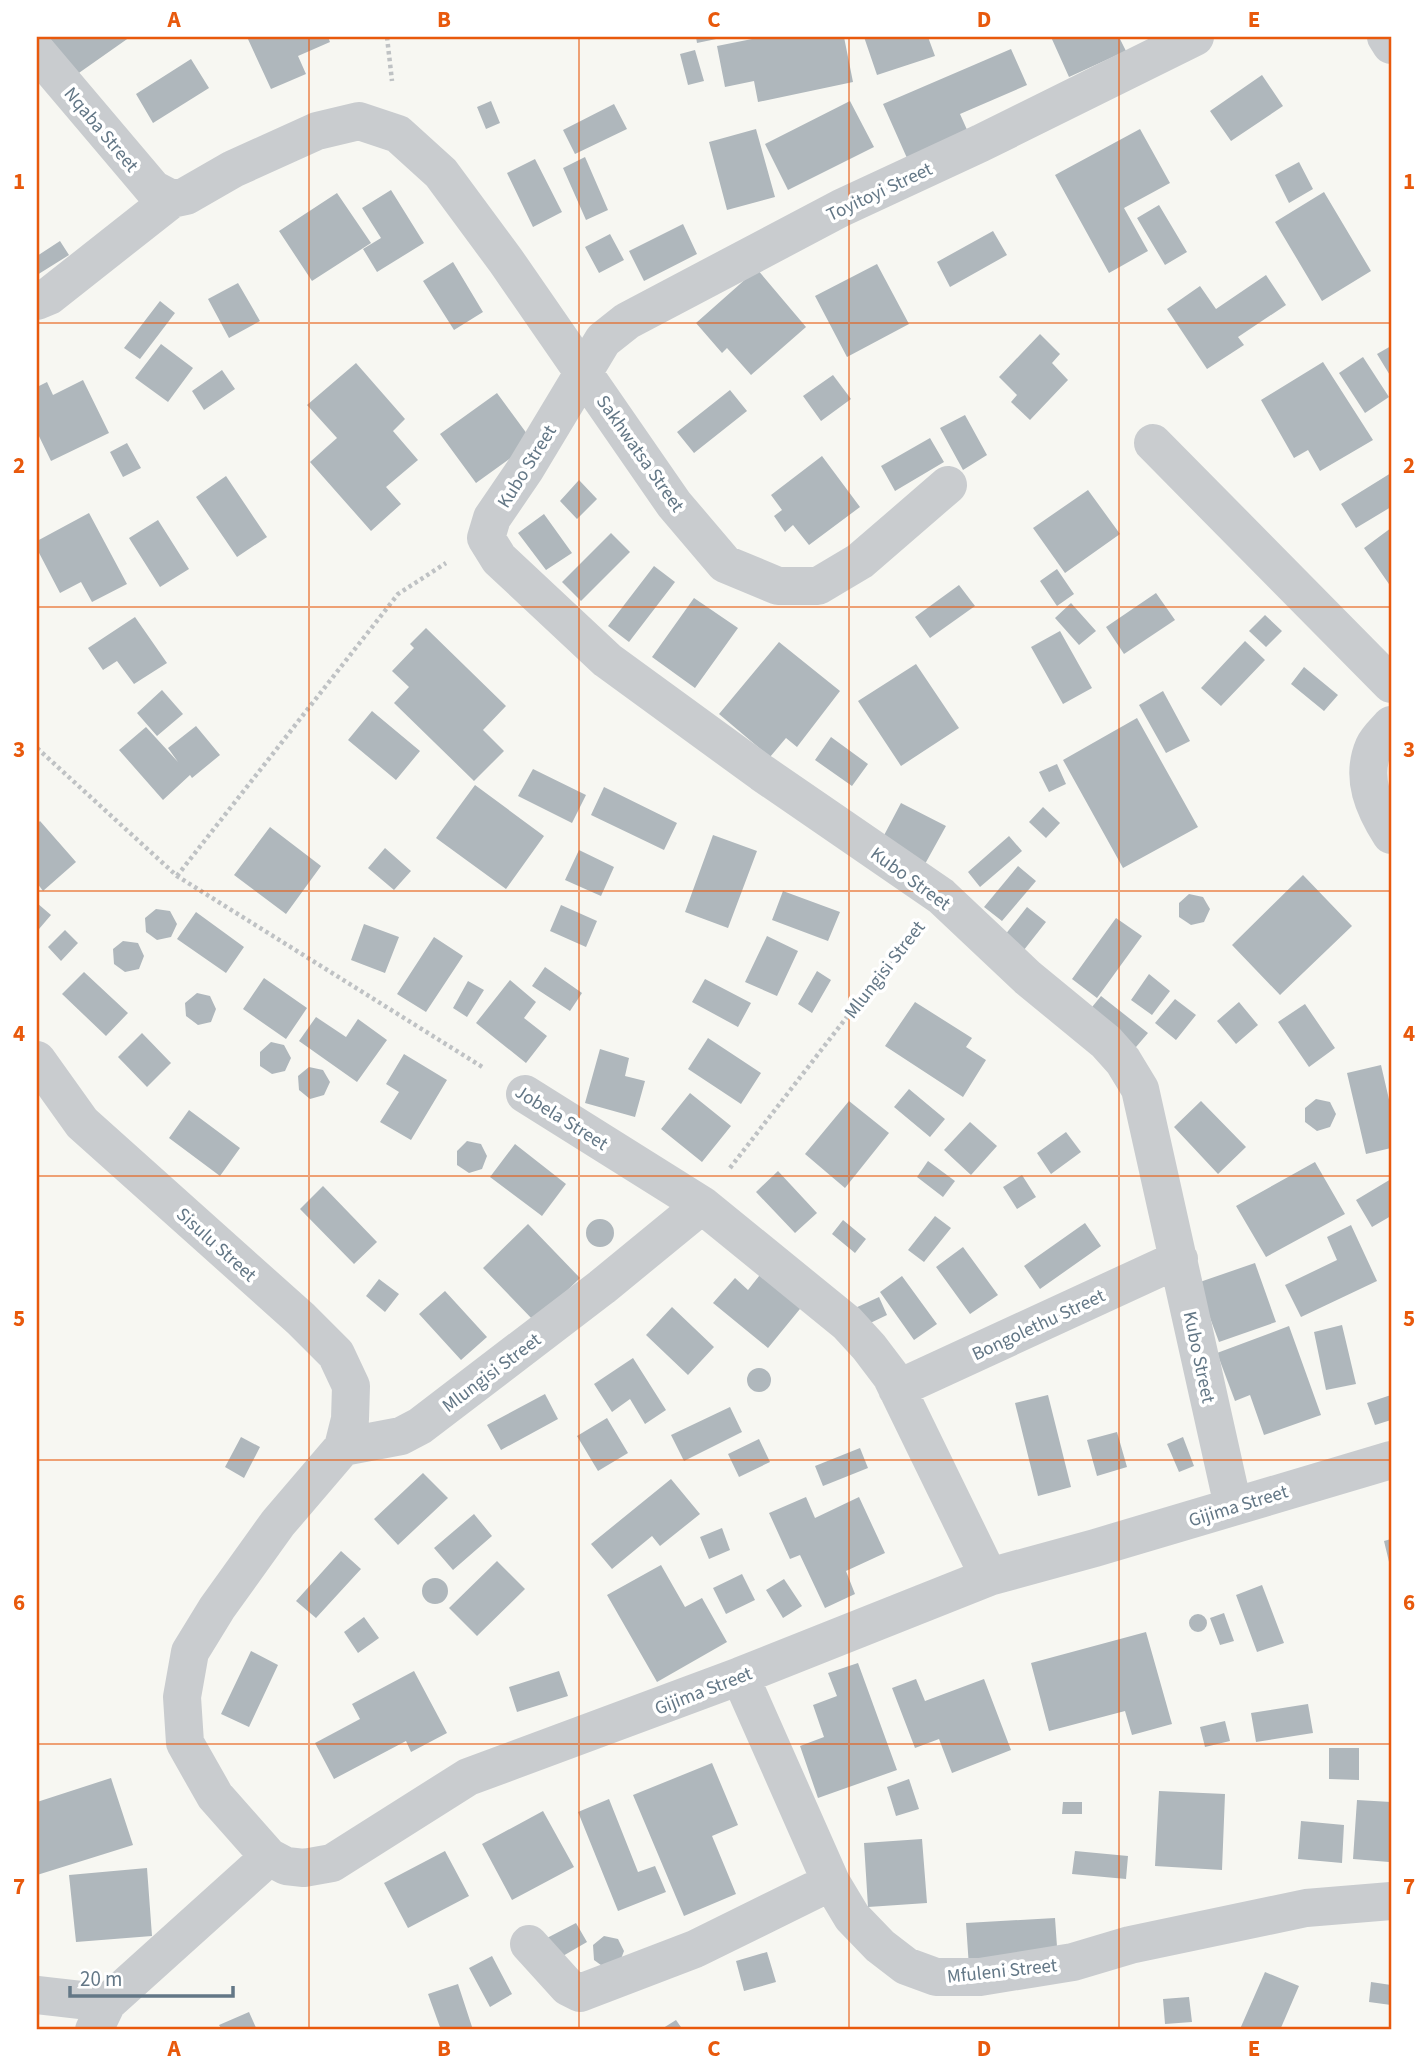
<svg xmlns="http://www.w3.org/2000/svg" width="1428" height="2067" font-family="'Source Sans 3',sans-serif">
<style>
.building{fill:#afb7bc}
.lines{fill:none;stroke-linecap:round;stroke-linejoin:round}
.path{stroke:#bfc2c4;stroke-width:4.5;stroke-dasharray:3.5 3.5;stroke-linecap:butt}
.minor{stroke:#c9cccf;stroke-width:38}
.grid{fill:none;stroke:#e8590c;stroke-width:2;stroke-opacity:0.55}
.labels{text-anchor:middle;stroke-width:7;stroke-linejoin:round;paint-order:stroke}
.street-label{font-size:19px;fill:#637786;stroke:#fff}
.neatline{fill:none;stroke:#e8590c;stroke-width:2.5}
.grid-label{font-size:23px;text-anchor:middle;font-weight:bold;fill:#e8590c}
</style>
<rect width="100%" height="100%" fill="#f7f7f2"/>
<path class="building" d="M 49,37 L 130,37 L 76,75 Z
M 247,37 L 328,37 L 330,42 L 298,56 L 306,74 L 271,89 Z
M 696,37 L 721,37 L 721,38 L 697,43 Z
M 762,37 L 844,37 L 853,82 L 758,102 L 754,81 L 725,87 L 717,46 Z
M 864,37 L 928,37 L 935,56 L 877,75 Z
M 1051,37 L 1119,37 L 1126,51 L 1069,77 Z
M 1011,49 L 1027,85 L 960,114 L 972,141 L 911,167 L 883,104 Z
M 695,50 L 704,81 L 688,85 L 680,54 Z
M 191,59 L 209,88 L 153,123 L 136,94 Z
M 1262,75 L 1283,106 L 1231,141 L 1210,111 Z
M 491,101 L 500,123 L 486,129 L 477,107 Z
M 850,101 L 874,147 L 788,190 L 765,144 Z
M 614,104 L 627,129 L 575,154 L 563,130 Z
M 756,129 L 775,197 L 727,210 L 709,142 Z
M 1140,129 L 1170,183 L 1124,208 L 1148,251 L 1109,273 L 1055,175 Z
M 585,157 L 608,210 L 586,220 L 563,168 Z
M 535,159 L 562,212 L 533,227 L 507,173 Z
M 1299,162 L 1313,189 L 1289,203 L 1275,175 Z
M 391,190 L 424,243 L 377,272 L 363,249 L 381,238 L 362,208 Z
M 1324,192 L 1371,271 L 1322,301 L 1275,222 Z
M 337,193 L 371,243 L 312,281 L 279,231 Z
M 1159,205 L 1187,252 L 1165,265 L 1137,218 Z
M 683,224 L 697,254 L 644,281 L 629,251 Z
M 993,231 L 1007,255 L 950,287 L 937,262 Z
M 610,234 L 624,260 L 599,273 L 585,247 Z
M 60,241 L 69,255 L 37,275 L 37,256 Z
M 453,262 L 483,312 L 454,330 L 423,281 Z
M 877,264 L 909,324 L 847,357 L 815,296 Z
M 757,269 L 806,327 L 751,375 L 727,348 L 722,353 L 696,323 Z
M 1266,275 L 1286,305 L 1238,337 L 1244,345 L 1207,369 L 1167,309 L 1200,286 L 1216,309 Z
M 238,283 L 260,321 L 229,338 L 208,299 Z
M 160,301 L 175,313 L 140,359 L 124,348 Z
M 1040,334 L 1060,354 L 1052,363 L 1068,380 L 1030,420 L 1011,402 L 1017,395 L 999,377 Z
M 161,344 L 193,368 L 168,402 L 135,378 Z
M 1391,346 L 1391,377 L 1377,354 Z
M 1363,357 L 1389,397 L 1365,413 L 1339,373 Z
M 1323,362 L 1373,440 L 1320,471 L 1308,450 L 1294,458 L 1261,400 Z
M 356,363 L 405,419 L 393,431 L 418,460 L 386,487 L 401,504 L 371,531 L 310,462 L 337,438 L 307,405 Z
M 222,370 L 235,389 L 204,410 L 192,391 Z
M 833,375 L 851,399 L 821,421 L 803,396 Z
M 83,380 L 109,433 L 51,461 L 37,432 L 37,387 L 47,382 L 53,395 Z
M 730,390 L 747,411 L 694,453 L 677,432 Z
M 497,393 L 533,442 L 476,483 L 440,434 Z
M 965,415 L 987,455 L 963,470 L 940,428 Z
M 930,438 L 944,462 L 895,491 L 881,466 Z
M 127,443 L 141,468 L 123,477 L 110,452 Z
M 822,456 L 860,507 L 809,545 L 793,525 L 785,532 L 774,516 L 782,510 L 771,495 Z
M 1391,473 L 1391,507 L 1356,528 L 1341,504 Z
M 226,476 L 267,537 L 237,557 L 196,497 Z
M 579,480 L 597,499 L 577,519 L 560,501 Z
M 1088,490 L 1120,534 L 1065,573 L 1033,528 Z
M 89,513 L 127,584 L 92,602 L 81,582 L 60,593 L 37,549 L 37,541 Z
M 544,514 L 572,553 L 546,570 L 518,533 Z
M 158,520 L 189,569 L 160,587 L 129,538 Z
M 1391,528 L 1391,587 L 1364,548 Z
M 611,533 L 630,552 L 581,601 L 562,582 Z
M 654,566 L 675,582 L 629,642 L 608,626 Z
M 1057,569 L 1074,594 L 1057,606 L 1040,581 Z
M 959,585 L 975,606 L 930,638 L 915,617 Z
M 1156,593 L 1175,620 L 1124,654 L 1106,627 Z
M 694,598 L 738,628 L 695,688 L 652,657 Z
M 1071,603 L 1096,631 L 1079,645 L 1055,618 Z
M 1265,615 L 1282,631 L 1266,647 L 1249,631 Z
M 135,617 L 167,663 L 134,684 L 117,661 L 103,670 L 88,648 Z
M 426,628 L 506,706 L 483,730 L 504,751 L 474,781 L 394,703 L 409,687 L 392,671 L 414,648 L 410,644 Z
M 1060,631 L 1092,688 L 1063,704 L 1031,647 Z
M 1245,641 L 1265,660 L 1221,706 L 1201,688 Z
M 779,642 L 840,691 L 797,747 L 786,738 L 770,757 L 719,714 Z
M 916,664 L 959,728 L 901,766 L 858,701 Z
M 1304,667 L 1338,695 L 1324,711 L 1291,684 Z
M 162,690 L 183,714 L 157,736 L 137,713 Z
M 1163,691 L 1190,741 L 1166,753 L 1139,705 Z
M 372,711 L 420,751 L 396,780 L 348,740 Z
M 1137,718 L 1198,827 L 1123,868 L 1063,760 Z
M 196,726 L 220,755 L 192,778 L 190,775 L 163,800 L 119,750 L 146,727 L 178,762 L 168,748 Z
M 831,737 L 868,764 L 852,786 L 815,760 Z
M 1057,764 L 1066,784 L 1049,792 L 1039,772 Z
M 533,769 L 586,795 L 572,823 L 518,796 Z
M 475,785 L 544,836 L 506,889 L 436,838 Z
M 604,787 L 677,823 L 664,850 L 591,815 Z
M 901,803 L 946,826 L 925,864 L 881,841 Z
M 1043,807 L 1060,823 L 1046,838 L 1029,822 Z
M 40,821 L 76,862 L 43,891 L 37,883 L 37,824 Z
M 270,827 L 321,866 L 286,914 L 234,875 Z
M 713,835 L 757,851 L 728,928 L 685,912 Z
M 1009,836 L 1022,851 L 980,887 L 968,872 Z
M 385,848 L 411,871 L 394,890 L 368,868 Z
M 579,850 L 614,867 L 601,896 L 565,880 Z
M 1018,866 L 1036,881 L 1002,921 L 984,907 Z
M 1303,875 L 1352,926 L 1280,995 L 1232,945 Z
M 783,891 L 840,912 L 828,941 L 772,920 Z
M 1189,894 L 1203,897 L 1210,909 L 1204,922 L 1191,925 L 1179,917 L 1179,903 Z
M 37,903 L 51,915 L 39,929 L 37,927 Z
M 561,905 L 597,921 L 586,947 L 550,931 Z
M 1027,907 L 1046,922 L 1016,960 L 997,945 Z
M 156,909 L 170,911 L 177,924 L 171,937 L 157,940 L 146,932 L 145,918 Z
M 196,912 L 244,947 L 226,973 L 177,939 Z
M 1116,918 L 1142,936 L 1097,998 L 1072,979 Z
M 364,924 L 399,937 L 385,973 L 351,960 Z
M 65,930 L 78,943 L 61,961 L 48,947 Z
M 767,936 L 798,951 L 777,996 L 745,982 Z
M 434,937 L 463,956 L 426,1012 L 397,994 Z
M 123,941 L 138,943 L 144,956 L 139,969 L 125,972 L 114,964 L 113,949 Z
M 545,967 L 582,993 L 570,1011 L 532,986 Z
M 817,971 L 831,980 L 812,1013 L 798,1004 Z
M 84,972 L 128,1013 L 106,1036 L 62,994 Z
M 1149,974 L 1170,991 L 1152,1015 L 1131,1000 Z
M 264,978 L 307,1008 L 286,1039 L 243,1009 Z
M 705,979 L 751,1003 L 738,1027 L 692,1002 Z
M 510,980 L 536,1002 L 524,1018 L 547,1036 L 526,1063 L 476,1023 Z
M 468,981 L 484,990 L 467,1017 L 453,1008 Z
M 197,993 L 210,996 L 216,1009 L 211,1022 L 198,1025 L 186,1016 L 185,1003 Z
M 1101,996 L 1148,1033 L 1130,1054 L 1084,1017 Z
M 1175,999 L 1196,1015 L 1176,1040 L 1155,1023 Z
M 915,1002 L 972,1038 L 966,1047 L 986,1060 L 963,1097 L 885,1046 Z
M 1239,1002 L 1258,1025 L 1236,1044 L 1217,1021 Z
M 1305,1004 L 1335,1048 L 1309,1067 L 1278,1022 Z
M 316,1017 L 346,1037 L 358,1019 L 387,1040 L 357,1082 L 299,1041 Z
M 142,1033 L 171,1063 L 147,1087 L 118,1057 Z
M 708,1038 L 761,1073 L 741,1104 L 688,1069 Z
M 271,1042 L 284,1045 L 291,1058 L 285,1071 L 272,1074 L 260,1066 L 260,1052 Z
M 600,1049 L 629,1058 L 625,1076 L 645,1081 L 635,1117 L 585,1103 Z
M 404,1054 L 447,1080 L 411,1140 L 380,1122 L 399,1092 L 386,1084 Z
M 1381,1065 L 1391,1108 L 1391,1148 L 1366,1154 L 1347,1073 Z
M 309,1067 L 323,1070 L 330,1082 L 324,1095 L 310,1099 L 299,1090 L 298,1076 Z
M 909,1089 L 945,1119 L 930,1137 L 894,1107 Z
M 690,1093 L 731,1126 L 702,1162 L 661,1129 Z
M 1316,1099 L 1330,1102 L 1336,1114 L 1330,1127 L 1317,1131 L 1305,1122 L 1305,1108 Z
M 849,1101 L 889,1133 L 845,1188 L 805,1154 Z
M 1201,1101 L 1246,1147 L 1218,1174 L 1174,1127 Z
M 189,1110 L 240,1148 L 220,1176 L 169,1138 Z
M 970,1122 L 997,1146 L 971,1175 L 944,1150 Z
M 1066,1132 L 1081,1152 L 1051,1174 L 1037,1153 Z
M 467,1141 L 481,1144 L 487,1156 L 482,1169 L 469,1173 L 457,1165 L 457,1151 Z
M 515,1144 L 566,1184 L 542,1216 L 490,1177 Z
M 928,1161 L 955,1181 L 943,1197 L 917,1177 Z
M 1315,1162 L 1345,1214 L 1266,1257 L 1236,1206 Z
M 778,1171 L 817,1213 L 795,1233 L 756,1192 Z
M 1022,1175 L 1036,1197 L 1017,1209 L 1003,1187 Z
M 1391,1179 L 1391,1216 L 1372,1227 L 1356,1200 Z
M 323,1186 L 377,1242 L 354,1264 L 300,1209 Z
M 935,1216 L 951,1228 L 924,1262 L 908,1250 Z
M586 1233a14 14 0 1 1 28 0a14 14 0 1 1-28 0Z
M 843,1220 L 866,1239 L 855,1253 L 832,1234 Z
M 1085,1223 L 1101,1246 L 1040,1289 L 1024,1266 Z
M 528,1224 L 580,1278 L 535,1322 L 483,1268 Z
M 1351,1225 L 1377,1281 L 1301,1317 L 1285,1285 L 1337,1260 L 1327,1237 Z
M 963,1247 L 998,1295 L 970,1314 L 936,1267 Z
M 1255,1263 L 1276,1322 L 1219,1342 L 1197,1283 Z
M 763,1271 L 804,1304 L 768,1348 L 713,1303 L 735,1278 L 748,1290 Z
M 902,1276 L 937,1324 L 914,1340 L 880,1292 Z
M 379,1279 L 399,1294 L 385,1312 L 366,1296 Z
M 445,1291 L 487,1337 L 461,1360 L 419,1314 Z
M 879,1297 L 887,1315 L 862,1327 L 853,1309 Z
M 672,1307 L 714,1347 L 688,1375 L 646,1335 Z
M 1342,1325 L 1356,1384 L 1326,1390 L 1314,1332 Z
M 1289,1326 L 1321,1415 L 1264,1435 L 1250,1395 L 1235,1401 L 1217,1353 Z
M 633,1358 L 666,1410 L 645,1424 L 630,1399 L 612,1412 L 594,1384 Z
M747 1380a12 12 0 1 1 24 0a12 12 0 1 1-24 0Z
M 545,1394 L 558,1419 L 501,1450 L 487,1425 Z
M 1048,1395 L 1071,1487 L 1038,1496 L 1015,1403 Z
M 1391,1395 L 1391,1420 L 1375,1425 L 1367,1403 Z
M 730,1407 L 742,1432 L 684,1461 L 671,1435 Z
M 607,1418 L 628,1453 L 598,1471 L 577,1436 Z
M 1117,1432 L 1127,1467 L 1097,1476 L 1087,1440 Z
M 241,1437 L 260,1447 L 244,1478 L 225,1467 Z
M 1183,1437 L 1194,1466 L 1179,1472 L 1167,1444 Z
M 759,1439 L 770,1462 L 739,1477 L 728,1454 Z
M 860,1448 L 868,1468 L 823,1486 L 815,1466 Z
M 423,1473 L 448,1498 L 398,1545 L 374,1519 Z
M 671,1479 L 700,1514 L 660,1546 L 652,1536 L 612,1569 L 591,1544 Z
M 806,1497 L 815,1518 L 859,1497 L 885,1553 L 846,1571 L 855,1594 L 825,1608 L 800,1555 L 790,1559 L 769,1513 Z
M 474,1514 L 492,1536 L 453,1570 L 434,1548 Z
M 722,1528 L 730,1550 L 709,1559 L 700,1537 Z
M 1391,1539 L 1391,1566 L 1390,1566 L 1384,1541 Z
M 341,1551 L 361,1569 L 316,1618 L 296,1601 Z
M 497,1561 L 525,1589 L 477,1636 L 449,1608 Z
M 661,1565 L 685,1607 L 702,1598 L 727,1642 L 657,1682 L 607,1595 Z
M 742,1574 L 755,1600 L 726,1614 L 713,1588 Z
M422 1591a13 13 0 1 1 26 0a13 13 0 1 1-26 0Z
M 784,1579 L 802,1606 L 783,1618 L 766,1590 Z
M 1262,1585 L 1284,1643 L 1257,1652 L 1236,1595 Z
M 1224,1613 L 1234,1641 L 1220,1645 L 1210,1618 Z
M1189 1623a9 9 0 1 1 18 0a9 9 0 1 1-18 0Z
M 364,1617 L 379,1638 L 358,1653 L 344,1632 Z
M 1146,1632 L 1172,1724 L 1132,1735 L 1125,1711 L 1049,1731 L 1031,1663 Z
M 251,1651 L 278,1665 L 249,1727 L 221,1714 Z
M 858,1663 L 897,1770 L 818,1798 L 800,1746 L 824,1737 L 813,1705 L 837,1696 L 828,1673 Z
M 414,1671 L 447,1733 L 411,1752 L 406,1741 L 334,1779 L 315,1743 L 360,1719 L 352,1704 Z
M 559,1671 L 568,1696 L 517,1712 L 509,1687 Z
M 916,1679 L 925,1701 L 984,1679 L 1011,1750 L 952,1773 L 939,1739 L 915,1748 L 892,1688 Z
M 1308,1704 L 1313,1733 L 1256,1742 L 1251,1713 Z
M 1225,1721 L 1230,1741 L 1205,1747 L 1200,1727 Z
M 1329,1748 L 1359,1748 L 1359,1780 L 1329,1779 Z
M 712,1763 L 738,1825 L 712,1836 L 736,1894 L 684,1916 L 633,1795 Z
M 111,1778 L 133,1845 L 37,1875 L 37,1802 Z
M 909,1779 L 919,1809 L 896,1816 L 887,1787 Z
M 1159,1791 L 1225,1794 L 1222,1870 L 1155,1866 Z
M 609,1799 L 638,1872 L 655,1866 L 666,1892 L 618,1911 L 578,1812 Z
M 1357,1800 L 1391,1802 L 1389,1862 L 1353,1859 Z
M 1063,1802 L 1082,1802 L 1082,1814 L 1062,1814 Z
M 543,1811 L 574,1867 L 512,1900 L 482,1844 Z
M 1301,1821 L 1344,1825 L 1342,1863 L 1298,1859 Z
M 922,1839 L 927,1903 L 868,1907 L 864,1843 Z
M 445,1851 L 469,1896 L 408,1928 L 384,1883 Z
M 1075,1851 L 1128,1856 L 1126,1879 L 1072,1874 Z
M 147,1868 L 152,1936 L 76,1942 L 69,1875 Z
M 1055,1918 L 1058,1961 L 969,1967 L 966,1923 Z
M 576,1923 L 587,1942 L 556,1960 L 545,1939 Z
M 604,1936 L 618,1939 L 624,1951 L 619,1964 L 605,1968 L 594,1960 L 593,1945 Z
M 767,1952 L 776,1982 L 744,1991 L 736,1961 Z
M 492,1956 L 512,1994 L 490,2007 L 469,1968 Z
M 1265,1972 L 1299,1986 L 1280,2030 L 1244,2030 L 1240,2029 Z
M 1371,1982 L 1391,1985 L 1391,2005 L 1369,2002 Z
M 458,1984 L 473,2030 L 441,2030 L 428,1994 Z
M 1189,1997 L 1192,2022 L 1165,2024 L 1163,1999 Z
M 249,2012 L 257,2030 L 222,2030 L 219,2025 Z
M 676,2020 L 683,2030 L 660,2030 Z"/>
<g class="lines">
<path class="path" d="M 387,37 L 392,81
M 37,748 L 177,876 L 484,1068
M 177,876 L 398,594 L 446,563
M 730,1168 L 911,934"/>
<path class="minor" d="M 1195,37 L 981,143 L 841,208 L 627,321 L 603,340 L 526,468 L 492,518 L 486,538 L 499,559 L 607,660 L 762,773 L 941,896 L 1028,978 L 1106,1042 L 1123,1061 L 1140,1089 L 1233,1506
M 1386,37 L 1391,45
M 37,52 L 153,189 L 172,199
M 37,301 L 49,296 L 172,199 L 186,196 L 233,169 L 317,131 L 359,121 L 398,134 L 441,173 L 506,261 L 674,504 L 725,564 L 778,586 L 818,586 L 860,561 L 948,485
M 1153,443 L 1391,684
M 1391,725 C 1386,731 1377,739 1374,746 C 1360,778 1374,808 1391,835
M 37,1060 L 82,1123 L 301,1319 L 336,1354 L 351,1386 L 350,1419 L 343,1447
M 525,1094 L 702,1205 L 847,1323 L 869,1347 L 891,1376 L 989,1577
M 702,1205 L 602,1287 L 420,1426 L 401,1436 L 343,1447 L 278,1523 L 217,1608 L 190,1652 L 182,1697 L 185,1743 L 215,1796 L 269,1857 L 286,1866 L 304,1868 L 332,1863 L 468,1777 L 740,1676 L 989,1577 L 1095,1548 L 1391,1460
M 897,1389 L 1179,1259
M 740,1676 L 831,1882 L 852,1917 L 880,1946 L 906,1966 L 936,1977 L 980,1977 L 1073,1962 L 1130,1945 L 1306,1908 L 1391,1901
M 529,1944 L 568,1987 L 580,1993 L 695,1949 L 831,1882
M 37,1995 L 107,2003
M 94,2030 L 107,2003 L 269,1857"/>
</g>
<path class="grid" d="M 309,37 L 309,2030M 579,37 L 579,2030M 849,37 L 849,2030M 1119,37 L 1119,2030M 37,323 L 1391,323M 37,607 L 1391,607M 37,891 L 1391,891M 37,1176 L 1391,1176M 37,1460 L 1391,1460M 37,1744 L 1391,1744"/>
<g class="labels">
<g class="street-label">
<text transform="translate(102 129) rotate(50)" y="7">Nqaba Street</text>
<text transform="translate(879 191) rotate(-25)" y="7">Toyitoyi Street</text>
<text transform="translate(641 453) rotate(55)" y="7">Sakhwatsa Street</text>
<text transform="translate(526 466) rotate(-58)" y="7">Kubo Street</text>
<text transform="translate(911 878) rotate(36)" y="7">Kubo Street</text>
<text transform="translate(884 969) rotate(-52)" y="7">Mlungisi Street</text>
<text transform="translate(562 1117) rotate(32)" y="7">Jobela Street</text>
<text transform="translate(217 1244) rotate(42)" y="7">Sisulu Street</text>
<text transform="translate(1038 1324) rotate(-25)" y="7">Bongolethu Street</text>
<text transform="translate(1200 1357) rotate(78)" y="7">Kubo Street</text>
<text transform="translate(491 1372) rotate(-37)" y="7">Mlungisi Street</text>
<text transform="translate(1238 1505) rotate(-17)" y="7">Gijima Street</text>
<text transform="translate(703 1690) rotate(-21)" y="7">Gijima Street</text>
<text transform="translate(1002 1970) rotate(-6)" y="7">Mfuleni Street</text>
</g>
</g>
<rect width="1428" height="2067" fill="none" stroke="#ffffff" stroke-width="77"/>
<path d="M70 1986v10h163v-10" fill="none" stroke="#637786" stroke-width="3.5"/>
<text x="80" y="1986" font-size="21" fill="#637786" stroke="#ffffff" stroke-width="5" paint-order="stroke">20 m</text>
<rect x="38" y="38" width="1352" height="1990" class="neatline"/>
<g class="grid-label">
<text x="174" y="27">A</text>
<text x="444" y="27">B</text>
<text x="714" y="27">C</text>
<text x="984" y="27">D</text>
<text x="1254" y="27">E</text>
<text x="19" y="189">1</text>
<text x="1409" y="189">1</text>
<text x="19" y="473">2</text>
<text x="1409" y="473">2</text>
<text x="19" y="757">3</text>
<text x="1409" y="757">3</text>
<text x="19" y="1041">4</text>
<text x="1409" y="1041">4</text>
<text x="19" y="1326">5</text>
<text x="1409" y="1326">5</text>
<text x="19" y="1610">6</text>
<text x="1409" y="1610">6</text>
<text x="19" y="1894">7</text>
<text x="1409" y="1894">7</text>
<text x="174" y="2056">A</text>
<text x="444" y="2056">B</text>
<text x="714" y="2056">C</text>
<text x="984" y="2056">D</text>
<text x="1254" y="2056">E</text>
</g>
</svg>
